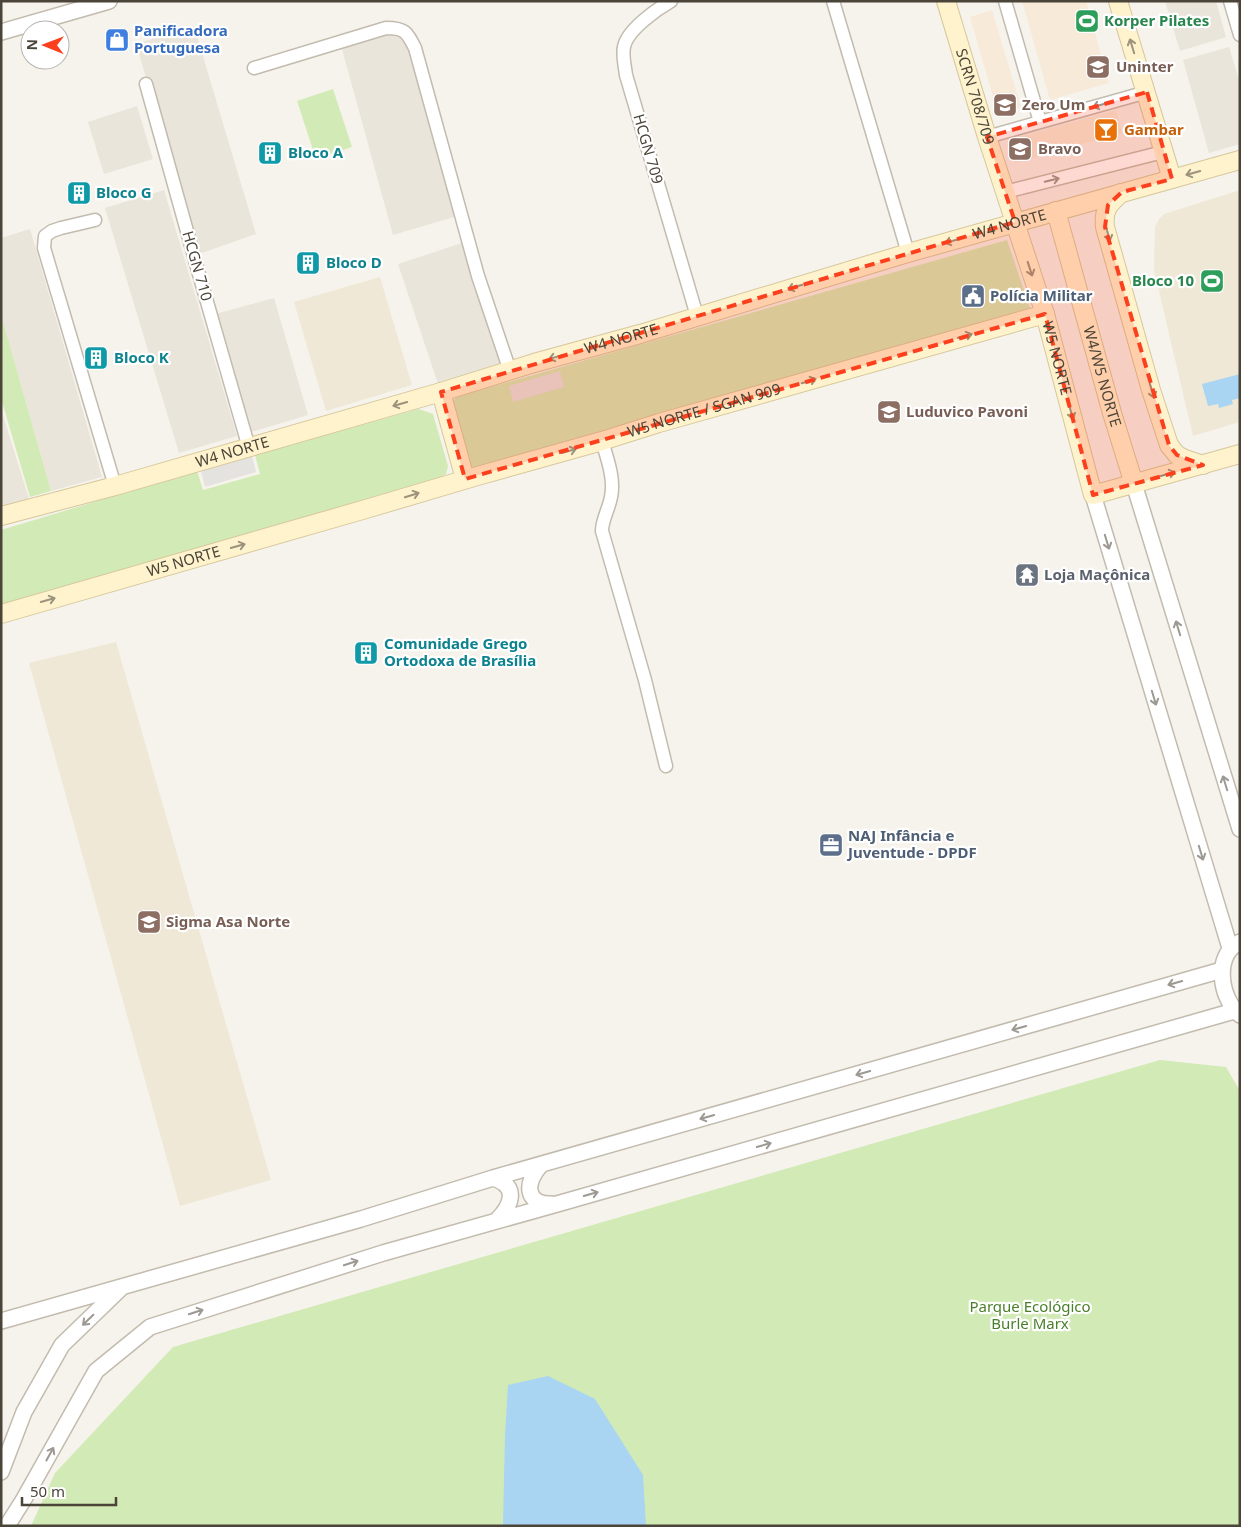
<svg xmlns="http://www.w3.org/2000/svg" width="1241" height="1527" font-family="'Noto Sans',sans-serif">
<style>
.residential{fill:#eae5da}
.commercial{fill:#f7ead8}
.education{fill:#efe8d6}
.green{fill:#d2eab5}
.parking{fill:#e5e3e0}
.water{fill:#a9d4f2}
.lines{fill:none;stroke-linecap:round;stroke-linejoin:round}
.minor-casing{stroke:#c2bbae;stroke-width:15}
.tertiary-casing{stroke:#c2bbae;stroke-width:18}
.secondary-casing{stroke:#d6c79b;stroke-width:20}
.minor{stroke:#fff;stroke-width:12}
.tertiary{stroke:#fff;stroke-width:15}
.secondary{stroke:#fff3cd;stroke-width:18}
.oneway{stroke:#9c937c}
.oneway2{stroke:#9c9892}
.marked{fill:#fc3f1d;fill-opacity:0.2;stroke:#fc3f1d;stroke-width:4;stroke-dasharray:10 6;stroke-linejoin:round}
.labels{text-anchor:middle;stroke-width:4.5;stroke-linejoin:round;paint-order:stroke}
.leisure-label{font-size:15px;font-weight:bold;fill:#27864d;stroke:#fff;text-anchor:start}
.shop-label{font-size:15px;font-weight:bold;fill:#366cbe;stroke:#fff;text-anchor:start}
.education-label{font-size:15px;font-weight:bold;fill:#785e54;stroke:#fff;text-anchor:start}
.street-label{font-size:15px;fill:#4b4439;stroke:#fff}
.food-label{font-size:15px;font-weight:bold;fill:#c56008;stroke:#fff;text-anchor:start}
.culture-label{font-size:15px;font-weight:bold;fill:#0d838f;stroke:#fff;text-anchor:start}
.service-label{font-size:15px;font-weight:bold;fill:#4e5e75;stroke:#fff;text-anchor:start}
.worship-label{font-size:15px;font-weight:bold;fill:#5b616d;stroke:#fff;text-anchor:start}
.park-label{font-size:15px;fill:#4a7f2a;stroke:#fff}
</style>
<rect width="100%" height="100%" fill="#f6f3ec"/>
<path class="residential" d="M 1165,1 L 1216,1 L 1226,37 L 1180,51 Z
M 194,26 L 256,234 L 199,254 L 136,44 Z
M 386,28 L 411,41 L 461,215 L 393,235 L 340,42 Z
M 1229,47 L 1240,83 L 1240,144 L 1209,153 L 1183,60 Z
M 137,106 L 153,159 L 104,174 L 88,122 Z
M 164,190 L 237,436 L 179,453 L 105,208 Z
M 30,229 L 102,477 L 51,491 L 1,314 L 1,238 Z
M 468,241 L 505,362 L 438,384 L 398,264 Z
M 274,298 L 308,415 L 248,433 L 215,314 Z
M 1,409 L 29,499 L 1,507 Z"/>
<path class="commercial" d="M 1022,1 L 1086,1 L 1109,83 L 1050,100 Z
M 992,10 L 1021,107 L 998,114 L 970,17 Z
M 1116,110 L 1122,133 L 1015,163 L 1009,140 Z"/>
<path class="education" d="M 1240,190 L 1240,422 L 1193,436 L 1154,270 L 1155,227 L 1159,219 L 1164,214 Z
M 380,277 L 412,385 L 326,411 L 294,302 Z
M 116,642 L 271,1180 L 180,1206 L 29,663 Z"/>
<path class="green" d="M 333,89 L 352,147 L 316,159 L 297,101 Z
M 1007,240 L 1030,308 L 471,468 L 450,407 L 456,397 Z
M 1,314 L 51,491 L 30,497 L 1,398 Z
M 419,409 L 433,414 L 448,466 L 446,474 L 439,479 L 1,605 L 1,530 L 197,471 L 203,490 L 260,474 L 255,455 Z
M 1160,1060 L 1226,1067 L 1240,1091 L 1240,1526 L 31,1526 L 55,1473 L 173,1347 Z"/>
<path class="parking" d="M 560,371 L 564,387 L 513,402 L 509,386 Z
M 252,456 L 256,472 L 205,487 L 201,471 Z"/>
<path class="water" d="M 1240,374 L 1240,398 L 1232,400 L 1233,404 L 1219,408 L 1218,404 L 1208,406 L 1202,384 Z
M 548,1376 L 595,1399 L 643,1475 L 646,1526 L 503,1526 L 505,1435 L 508,1385 Z"/>
<g class="lines">
<defs>
<path id="minor" d="M 671,1 C 657,9 627,30 624,47 C 622,56 625,66 626,75 L 697,316
M 833,1 L 908,253
M 1005,1 L 1040,122
M 1230,1 L 1240,35
M 254,68 L 386,28 C 405,28 407,32 415,48 L 478,276 L 510,371
M 146,84 L 197,267 L 249,448
M 987,137 L 1147,92
M 1005,192 L 1163,152
M 95,220 L 61,228 L 52,231 L 45,236 L 44,248 L 115,486
M 602,441 C 607,458 615,479 611,497 C 609,509 602,519 602,531 L 645,680 L 666,766"/>
<path id="tertiary" d="M 1,32 L 109,1
M 1134,484 L 1240,829
M 1093,495 L 1230,948
M 1240,942 C 1213,955 1220,999 1240,1015
M 541,1165 C 525,1181 524,1205 552,1204
M 493,1178 C 519,1186 512,1205 497,1220
M 1,1321 L 361,1219 L 493,1178 L 1222,970
M 1,1472 L 24,1412 L 62,1345 L 122,1287
M 7,1526 L 24,1499 L 96,1371 L 150,1327 L 383,1253 L 557,1204 L 1234,1011"/>
<g id="secondary">
<path id="s1" d="M 946,1 L 987,137 L 1045,314 L 1093,495 L 1240,454"/>
<path d="M 1118,1 L 1172,179"/>
<path d="M 1121,193 C 1109,204 1103,209 1105,227 L 1151,390 L 1169,445 L 1177,455 L 1185,459 L 1203,465"/>
<path id="s2" d="M 1056,211 L 1112,413 L 1134,484"/>
<path d="M 441,392 L 465,479"/>
<path id="s3" d="M 1,516 L 115,486 L 441,392 L 534,363 L 640,334 L 908,253 L 1240,160"/>
<path id="s4" d="M 1,614 L 366,509 L 474,477 L 602,441 L 659,423 L 1045,314"/>
</g>
</defs>
<use href="#minor" class="minor-casing"/>
<use href="#tertiary" class="tertiary-casing"/>
<use href="#secondary" class="secondary-casing"/>
<use href="#minor" class="minor"/>
<use href="#tertiary" class="tertiary"/>
<use href="#secondary" class="secondary"/>
</g>
<defs><path id="oneway-shaft" d="M-6 0H5M1.5-3L5.5 0L1.5 3" fill="none" stroke-width="1.6" stroke-linecap="round" stroke-linejoin="round" transform="scale(1.25)"/></defs>
<g class="oneway">
<use href="#oneway-shaft" transform="translate(1132 46) rotate(-107)"/>
<use href="#oneway-shaft" transform="translate(1193 173) rotate(164)"/>
<use href="#oneway-shaft" transform="translate(1108 234) rotate(75)"/>
<use href="#oneway-shaft" transform="translate(952 241) rotate(165)"/>
<use href="#oneway-shaft" transform="translate(1030 269) rotate(72)"/>
<use href="#oneway-shaft" transform="translate(795 287) rotate(163)"/>
<use href="#oneway-shaft" transform="translate(965 336) rotate(-16)"/>
<use href="#oneway-shaft" transform="translate(556 357) rotate(165)"/>
<use href="#oneway-shaft" transform="translate(809 381) rotate(-17)"/>
<use href="#oneway-shaft" transform="translate(1152 391) rotate(73)"/>
<use href="#oneway-shaft" transform="translate(400 404) rotate(164)"/>
<use href="#oneway-shaft" transform="translate(1071 412) rotate(75)"/>
<use href="#oneway-shaft" transform="translate(569 451) rotate(-16)"/>
<use href="#oneway-shaft" transform="translate(1168 474) rotate(-16)"/>
<use href="#oneway-shaft" transform="translate(412 495) rotate(-17)"/>
<use href="#oneway-shaft" transform="translate(238 546) rotate(-16)"/>
<use href="#oneway-shaft" transform="translate(48 600) rotate(-16)"/>
</g>
<g class="oneway2">
<use href="#oneway-shaft" transform="translate(1100 105) rotate(164)"/>
<use href="#oneway-shaft" transform="translate(1052 180) rotate(-14)"/>
<use href="#oneway-shaft" transform="translate(1107 542) rotate(73)"/>
<use href="#oneway-shaft" transform="translate(1178 628) rotate(-107)"/>
<use href="#oneway-shaft" transform="translate(1154 698) rotate(73)"/>
<use href="#oneway-shaft" transform="translate(1225 783) rotate(-107)"/>
<use href="#oneway-shaft" transform="translate(1201 853) rotate(73)"/>
<use href="#oneway-shaft" transform="translate(1175 983) rotate(164)"/>
<use href="#oneway-shaft" transform="translate(1019 1028) rotate(164)"/>
<use href="#oneway-shaft" transform="translate(863 1073) rotate(164)"/>
<use href="#oneway-shaft" transform="translate(707 1117) rotate(164)"/>
<use href="#oneway-shaft" transform="translate(764 1145) rotate(-16)"/>
<use href="#oneway-shaft" transform="translate(591 1194) rotate(-16)"/>
<use href="#oneway-shaft" transform="translate(351 1263) rotate(-18)"/>
<use href="#oneway-shaft" transform="translate(196 1312) rotate(-18)"/>
<use href="#oneway-shaft" transform="translate(88 1320) rotate(136)"/>
<use href="#oneway-shaft" transform="translate(50 1454) rotate(-61)"/>
</g>
<path class="marked" d="M 1147,92 L 1172,179 L 1122,192 L 1108,205 L 1105,227 L 1169,445 L 1177,455 L 1203,465 L 1093,495 L 1045,314 L 465,479 L 441,392 L 1015,222 L 987,137 Z"/>
<defs>
<symbol id="stadium-square" viewBox="-11 -11 22 22"><rect x="-9" y="-9" width="18" height="18" rx="4" fill="#2e9e5b" stroke="#fff"/><path d="M0-5a6.5 5 0 1 0 0 10a6.5 5 0 1 0 0-10ZM-3.5-1.8h7v3.6h-7Z" fill="#fff"/></symbol>
<symbol id="shop-square" viewBox="-11 -11 22 22"><rect x="-9" y="-9" width="18" height="18" rx="4" fill="#3f7fe0" stroke="#fff"/><path d="M-5-2.5h2.3a2.7 3.5 0 0 1 5.4 0H5L5.5 6h-11ZM-1.5-2.5h3a1.5 2.3 0 0 0-3 0Z" fill="#fff"/></symbol>
<symbol id="university-square" viewBox="-11 -11 22 22"><rect x="-9" y="-9" width="18" height="18" rx="4" fill="#8d6e63" stroke="#fff"/><path d="M0-5L7-2L0 1L-7-2ZM-4 1L0 2.5L4 1V4Q0 6-4 4Z" fill="#fff"/></symbol>
<symbol id="bar-square" viewBox="-11 -11 22 22"><rect x="-9" y="-9" width="18" height="18" rx="4" fill="#e8710a" stroke="#fff"/><path d="M-6-5H6L.8 .8V4.5H3.5V6h-7V4.5H-.8V.8Z" fill="#fff"/></symbol>
<symbol id="school-square" viewBox="-11 -11 22 22"><rect x="-9" y="-9" width="18" height="18" rx="4" fill="#8d6e63" stroke="#fff"/><path d="M0-5L7-2L0 1L-7-2ZM-4 1L0 2.5L4 1V4Q0 6-4 4Z" fill="#fff"/></symbol>
<symbol id="building-square" viewBox="-11 -11 22 22"><rect x="-9" y="-9" width="18" height="18" rx="4" fill="#0f9aa8" stroke="#fff"/><path d="M-4-6H4V6H1V3H-1V6H-4ZM-2.5-4.3h1.7v1.8h-1.7ZM.8-4.3h1.7v1.8H.8ZM-2.5-1h1.7V.8h-1.7ZM.8-1h1.7V.8H.8Z" fill="#fff"/></symbol>
<symbol id="civic-square" viewBox="-11 -11 22 22"><rect x="-9" y="-9" width="18" height="18" rx="4" fill="#5c6f8a" stroke="#fff"/><path d="M-.6-6.5H3V-4.5H.6V-3L4-1V1h2V6H-6V1h2V-1L-.6-3ZM-1.2 2.5V6h2.4V2.5Z" fill="#fff"/></symbol>
<symbol id="temple-square" viewBox="-11 -11 22 22"><rect x="-9" y="-9" width="18" height="18" rx="4" fill="#6b7280" stroke="#fff"/><path d="M0-6L5-2H3V0L6.5 2.5H4V6H1.5V3h-3V6H-4V2.5H-6.5L-3 0V-2H-5Z" fill="#fff"/></symbol>
<symbol id="office-square" viewBox="-11 -11 22 22"><rect x="-9" y="-9" width="18" height="18" rx="4" fill="#5c6f8a" stroke="#fff"/><path d="M-6-3h4V-5.5h4V-3h4V5H-6ZM-1-4.5V-3h2v-1.5ZM-6 0V1H6V0Z" fill="#fff"/></symbol>
</defs>
<g fill-rule="evenodd">
<use href="#stadium-square" x="1073" y="7" width="28" height="28"/>
<use href="#shop-square" x="103" y="26" width="28" height="28"/>
<use href="#university-square" x="1084" y="53" width="28" height="28"/>
<use href="#university-square" x="991" y="91" width="28" height="28"/>
<use href="#bar-square" x="1092" y="116" width="28" height="28"/>
<use href="#school-square" x="1006" y="135" width="28" height="28"/>
<use href="#building-square" x="256" y="139" width="28" height="28"/>
<use href="#building-square" x="65" y="179" width="28" height="28"/>
<use href="#building-square" x="294" y="249" width="28" height="28"/>
<use href="#stadium-square" x="1198" y="267" width="28" height="28"/>
<use href="#civic-square" x="959" y="282" width="28" height="28"/>
<use href="#building-square" x="82" y="344" width="28" height="28"/>
<use href="#school-square" x="875" y="398" width="28" height="28"/>
<use href="#temple-square" x="1013" y="561" width="28" height="28"/>
<use href="#building-square" x="352" y="639" width="28" height="28"/>
<use href="#office-square" x="817" y="831" width="28" height="28"/>
<use href="#school-square" x="135" y="908" width="28" height="28"/>
</g>
<g class="labels">
<g class="leisure-label">
<text x="1104" y="26">Korper Pilates</text>
<text x="1194" y="286" text-anchor="end">Bloco 10</text>
</g>
<g class="shop-label">
<text x="134" y="36">Panificadora<tspan x="134" dy="17">Portuguesa</tspan></text>
</g>
<g class="education-label">
<text x="1116" y="72">Uninter</text>
<text x="1022" y="110">Zero Um</text>
<text x="1038" y="154">Bravo</text>
<text x="906" y="417">Luduvico Pavoni</text>
<text x="166" y="927">Sigma Asa Norte</text>
</g>
<g class="street-label">
<text dy="5" stroke="none"><textPath href="#s1" startOffset="100">SCRN 708/709</textPath></text>
<text transform="translate(648 149) rotate(74)" y="5">HCGN 709</text>
<text dy="5" stroke="none"><textPath href="#s3" startOffset="1050">W4 NORTE</textPath></text>
<text transform="translate(197 266) rotate(74)" y="5">HCGN 710</text>
<text dy="5" stroke="none"><textPath href="#s3" startOffset="645">W4 NORTE</textPath></text>
<text dy="5" stroke="none"><textPath href="#s1" startOffset="374">W5 NORTE</textPath></text>
<text dy="5" stroke="none"><textPath href="#s2" startOffset="172">W4/W5 NORTE</textPath></text>
<text dy="5" stroke="none"><textPath href="#s4" startOffset="732">W5 NORTE / SGAN 909</textPath></text>
<text dy="5" stroke="none"><textPath href="#s3" startOffset="240">W4 NORTE</textPath></text>
<text dy="5" stroke="none"><textPath href="#s4" startOffset="190">W5 NORTE</textPath></text>
</g>
<g class="food-label">
<text x="1124" y="135">Gambar</text>
</g>
<g class="culture-label">
<text x="288" y="158">Bloco A</text>
<text x="96" y="198">Bloco G</text>
<text x="326" y="268">Bloco D</text>
<text x="114" y="363">Bloco K</text>
<text x="384" y="649">Comunidade Grego<tspan x="384" dy="17">Ortodoxa de Brasília</tspan></text>
</g>
<g class="service-label">
<text x="990" y="301">Polícia Militar</text>
<text x="848" y="841">NAJ Infância e<tspan x="848" dy="17">Juventude - DPDF</tspan></text>
</g>
<g class="worship-label">
<text x="1044" y="580">Loja Maçônica</text>
</g>
<g class="park-label">
<text x="1030" y="1312">Parque Ecológico<tspan x="1030" dy="17">Burle Marx</tspan></text>
</g>
</g>
<rect width="1241" height="1527" fill="none" stroke="#4b4439" stroke-width="5"/>
<g transform="translate(45 45) rotate(271)"><circle r="24" fill="#ffffff" stroke="#b7b4b0"/>
<path d="M0-4L9 19L0 12L-9 19Z" fill="#fc3f1d"/>
<text y="-8" font-size="14" font-weight="bold" text-anchor="middle" fill="#4b4439">N</text>
</g>
<path d="M22 1497v8h94v-8" fill="none" stroke="#4b4439" stroke-width="2.5"/>
<text x="30" y="1497" font-size="15" fill="#4b4439" stroke="#ffffff" stroke-width="4" paint-order="stroke">50 m</text>
</svg>
